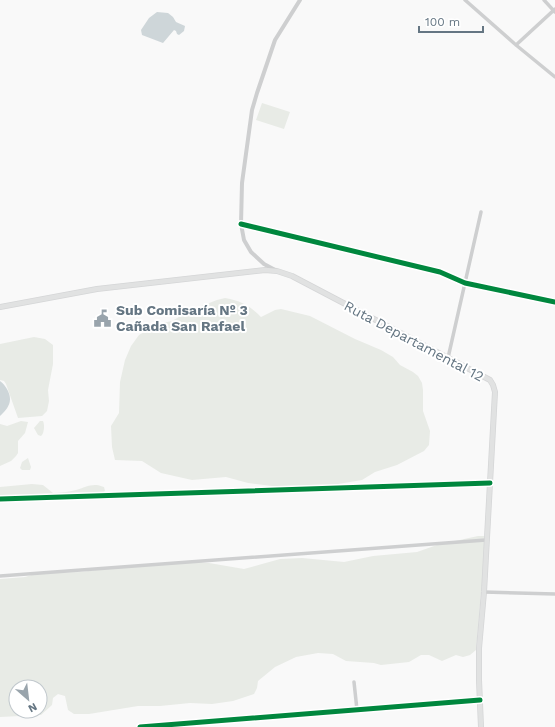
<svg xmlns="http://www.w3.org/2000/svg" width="555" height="727" font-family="'Work Sans',sans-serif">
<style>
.green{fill:#e8ebe6;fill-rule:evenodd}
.water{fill:#ced6d9}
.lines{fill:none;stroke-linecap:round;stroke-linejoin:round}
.secondary-casing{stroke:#d5d6d7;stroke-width:6}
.minor{stroke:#cecfd0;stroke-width:3.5}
.tertiary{stroke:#cecfd0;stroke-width:4}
.secondary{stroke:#e1e2e2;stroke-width:4.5}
.cycleway-casing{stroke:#fff;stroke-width:8}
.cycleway{stroke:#00873e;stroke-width:5}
.labels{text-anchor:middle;stroke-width:4;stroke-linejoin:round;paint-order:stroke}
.poi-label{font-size:14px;font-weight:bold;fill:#657683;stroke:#fff;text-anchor:start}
.street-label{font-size:14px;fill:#657683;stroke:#fff}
</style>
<rect width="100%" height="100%" fill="#f9f9f9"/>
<path class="green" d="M 262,103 L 290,112 L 284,129 L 256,120 Z
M 225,298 C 242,301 250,306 261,317 L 275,310 L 281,309 L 310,316 L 355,339 L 381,350 L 393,357 L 400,365 L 413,372 L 418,376 L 422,383 L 423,390 L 423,411 L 430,431 L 429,445 L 424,451 L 397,465 L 375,472 L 362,480 L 326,486 L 272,486 L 248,483 L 226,477 L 192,480 L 161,473 L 142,461 L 115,460 L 112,447 L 111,426 L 119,413 L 120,382 L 125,360 L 131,346 L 139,335 L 158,324 L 172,321 L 191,310 L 217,300 Z
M 34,337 L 45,339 L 53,345 L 53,364 L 48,390 L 49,401 L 47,411 L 42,416 L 18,418 L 6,384 L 4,381 L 0,380 L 0,344 Z
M 21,421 L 28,422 L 25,433 L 18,441 L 18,453 L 16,456 L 11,461 L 0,466 L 0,424 L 7,426 Z
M 40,421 L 43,421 C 45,425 44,434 41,436 L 38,435 L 34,428 Z
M 28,458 L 31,467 L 30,470 L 22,470 L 20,468 L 22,462 Z
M 32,484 L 43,485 L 53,493 C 60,493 69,492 76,490 C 86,487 93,482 104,487 L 105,491 L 99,495 L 95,496 L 68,495 L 0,500 L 0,487 Z
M 478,536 L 485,536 L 484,572 L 481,593 L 476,650 L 470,655 L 463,657 L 456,655 L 442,661 L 429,655 L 421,655 L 409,662 L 381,665 L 374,663 L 346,661 L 333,654 L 318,653 L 296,657 L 275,667 L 258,681 L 257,688 L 254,694 L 233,701 L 212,704 L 190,703 L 160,706 L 138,706 L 89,714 L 74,714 L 68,710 L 65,696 L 58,694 L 53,698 L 52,705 L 41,715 L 0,717 L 0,579 L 25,577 L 38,573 L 81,572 L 117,567 L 194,562 L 209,563 L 244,569 L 280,559 L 302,558 L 344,562 L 373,556 L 417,552 L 437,545 ZM 16,687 L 40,687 L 40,711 L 16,711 Z"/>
<path class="water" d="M 157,12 L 168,13 L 173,17 L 176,22 L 185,26 L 184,31 L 179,35 L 177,34 L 176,31 L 174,30 L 163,43 L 142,35 L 141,30 L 149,18 Z
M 0,381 C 4,384 6,387 8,391 C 13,402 8,408 0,416 Z"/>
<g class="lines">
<defs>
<path id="secondary" d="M 0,307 L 97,289 L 265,270 L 277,271 L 292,276 L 490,380 L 493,385 L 495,392 L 484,592 L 479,648 L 479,680 L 481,727"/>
</defs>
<use href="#secondary" class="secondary-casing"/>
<path class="minor" d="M 465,0 L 516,45 L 555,77
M 544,0 L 555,12
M 516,45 L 555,9
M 241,224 L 440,272 L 465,283 L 555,302
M 448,358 L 481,212
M 0,499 L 490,483
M 0,576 L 486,540
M 484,592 L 555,594
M 354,682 L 357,710
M 140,727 L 480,700"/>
<path class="tertiary" d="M 277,271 L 264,264 L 251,252 L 244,240 L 241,224 L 242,183 L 252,110 L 257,93 L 275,40 L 300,0"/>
<use href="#secondary" class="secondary"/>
<defs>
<path id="cycleway" d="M 241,224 L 440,272 L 465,283 L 555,302
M 0,499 L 490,483
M 140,727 L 480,700"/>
</defs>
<use href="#cycleway" class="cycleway-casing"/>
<use href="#cycleway" class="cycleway"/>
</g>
<defs>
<symbol id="civic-bare" viewBox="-9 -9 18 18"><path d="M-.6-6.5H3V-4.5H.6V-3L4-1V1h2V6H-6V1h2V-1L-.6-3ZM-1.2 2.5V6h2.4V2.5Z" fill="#99a4ac" stroke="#fff" stroke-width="2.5" paint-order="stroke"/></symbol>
</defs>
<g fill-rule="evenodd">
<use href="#civic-bare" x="90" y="306" width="25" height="25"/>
</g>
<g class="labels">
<g class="poi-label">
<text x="116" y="315">Sub Comisaría Nº 3<tspan x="116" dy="16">Cañada San Rafael</tspan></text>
</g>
<g class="street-label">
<text transform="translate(414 341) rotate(28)" y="5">Ruta Departamental 12</text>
</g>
</g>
<g transform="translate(28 699) rotate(152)"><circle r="19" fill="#ffffff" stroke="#c1c8cd"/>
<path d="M0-3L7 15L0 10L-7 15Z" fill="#99a4ac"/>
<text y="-6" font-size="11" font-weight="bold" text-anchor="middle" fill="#657683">N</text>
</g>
<path d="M419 26v6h64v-6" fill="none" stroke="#657683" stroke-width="2"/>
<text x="425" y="26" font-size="12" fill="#657683" stroke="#ffffff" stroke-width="3" paint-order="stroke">100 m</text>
</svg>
